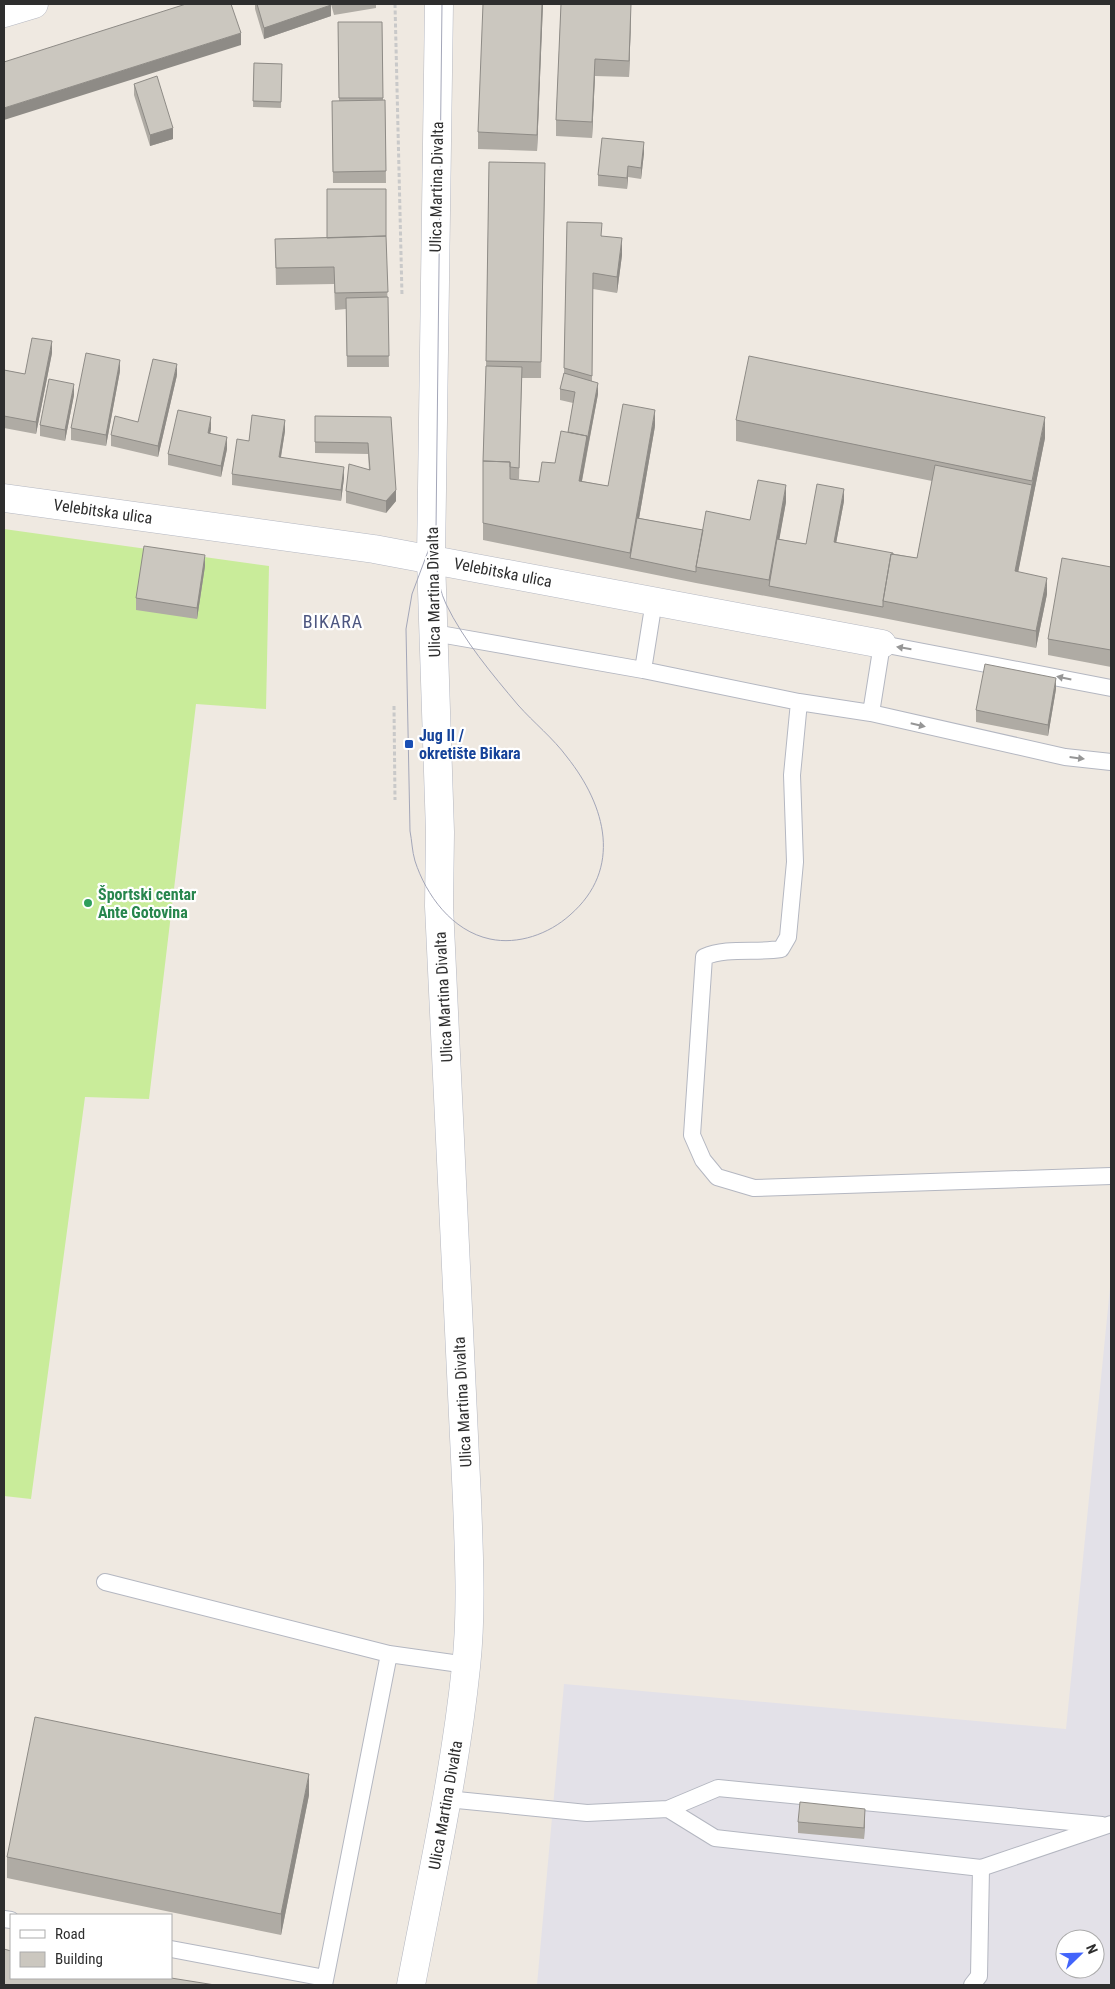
<svg xmlns="http://www.w3.org/2000/svg" width="1115" height="1989" font-family="'Roboto Condensed',sans-serif">
<style>
.industrial{fill:#e3e1e8;fill-rule:evenodd}
.pitch{fill:#c9ec9a}
.lines{fill:none;stroke-linecap:round;stroke-linejoin:round}
.service-casing{stroke:#b4b7c1;stroke-width:18}
.minor-casing{stroke:#b4b7c1;stroke-width:29}
.tertiary-casing{stroke:#b4b7c1;stroke-width:29}
.path{stroke:#c9c9c9;stroke-width:3;stroke-dasharray:4 2.5;stroke-linecap:butt}
.service{stroke:#fff;stroke-width:16}
.minor{stroke:#fff;stroke-width:28}
.tertiary{stroke:#fff;stroke-width:28}
.tram{stroke:#a3a6b8;stroke-width:1}
.wall{fill:#afaba4}
.shaded-wall{fill:#8e8b86}
.building{fill:#cbc7bf;stroke:#8e8b86}
.oneway{fill:#969696}
.transit-dot{fill:#1a4fb4;stroke:#fff;stroke-width:2}
.leisure-dot{fill:#2e9e5b;stroke:#fff;stroke-width:2}
.labels{text-anchor:middle;stroke-width:4.5;stroke-linejoin:round;paint-order:stroke}
.street-label{font-size:16px;fill:#2e2e2e;stroke:#fff}
.transit-label{font-size:16px;font-weight:bold;fill:#164399;stroke:#fff;text-anchor:start}
.leisure-label{font-size:16px;font-weight:bold;fill:#27864d;stroke:#fff;text-anchor:start}
.neighbourhood-label{font-size:18px;letter-spacing:1px;fill:#4d5680;stroke:#fff}
</style>
<rect width="100%" height="100%" fill="#efe9e1"/>
<path class="industrial" d="M 1111,1278 L 1111,1985 L 537,1985 L 564,1684 L 1066,1729 ZM 1065,1939 L 1095,1939 L 1095,1969 L 1065,1969 Z"/>
<path class="pitch" d="M 4,529 L 269,566 L 266,709 L 196,704 L 149,1099 L 85,1097 L 31,1499 L 4,1496 Z"/>
<g class="lines">
<defs>
<path id="service" d="M 654,601 L 643,670 L 799,702 L 871,713 L 882,644 L 1111,688
M 434,633 L 643,670
M 799,702 L 792,775 L 795,862 L 788,937 L 781,949 C 756,953 727,947 704,957 L 692,1135 L 703,1160 L 717,1177 L 754,1188 L 1111,1176
M 871,713 L 1065,757 L 1111,762
M 105,1582 L 389,1654 L 467,1665
M 447,1799 L 587,1813 L 668,1809 L 715,1838 L 981,1868 L 1111,1824
M 668,1809 L 718,1788 L 1102,1825
M 4,1919 L 11,1920
M 171,1949 L 325,1978
M 324,1985 L 389,1654
M 972,1985 L 979,1976 L 981,1868"/>
<path id="minor" d="M 4,13 L 34,4
M 4,498 L 374,549 L 882,644"/>
<path id="tertiary" d="M 411,1985 C 431,1880 455,1774 466,1667 C 472,1612 469,1555 467,1500 L 439,906 L 440,832 L 431,559 L 439,4"/>
</defs>
<use href="#service" class="service-casing"/>
<use href="#minor" class="minor-casing"/>
<use href="#tertiary" class="tertiary-casing"/>
<path class="path" d="M 395,4 L 402,296
M 394,706 L 395,800"/>
<use href="#service" class="service"/>
<use href="#minor" class="minor"/>
<use href="#tertiary" class="tertiary"/>
<path class="tram" d="M 436,530 L 412,594 L 406,629 L 410,831 C 412,841 412,851 415,861 C 426,895 452,931 490,939 C 518,945 549,934 570,915 C 623,869 606,806 567,757 C 553,738 534,723 518,705 C 492,674 464,641 446,604 C 435,581 436,555 436,530 L 442,4"/>
</g>
<path class="wall" d="M 255,4 L 331,4 L 331,16 L 264,39 L 255,9 Z
M 331,4 L 376,4 L 376,8 L 334,15 Z
M 543,4 L 537,151 L 478,149 L 478,132 Z
M 561,4 L 631,18 L 629,77 L 595,76 L 592,138 L 556,136 L 556,120 Z
M 338,22 L 382,22 L 383,100 L 385,100 L 386,183 L 333,183 L 332,101 L 339,101 Z
M 254,63 L 282,64 L 281,108 L 253,107 Z
M 134,84 L 173,139 L 150,146 L 134,95 Z
M 644,153 L 641,179 L 628,177 L 627,189 L 598,186 L 598,175 Z
M 489,162 L 545,180 L 541,378 L 522,378 L 519,479 L 510,479 L 539,482 L 555,463 L 568,432 L 573,403 L 560,400 L 560,389 L 564,373 L 567,222 L 602,236 L 622,255 L 617,293 L 593,289 L 592,381 L 598,394 L 582,481 L 608,486 L 655,426 L 639,518 L 703,530 L 750,520 L 786,502 L 779,539 L 806,544 L 844,501 L 836,543 L 917,558 L 932,481 L 736,441 L 736,420 L 1045,438 L 1018,572 L 1047,594 L 1036,648 L 883,618 L 696,583 L 483,540 L 483,461 L 486,366 Z
M 386,236 L 389,367 L 347,367 L 346,309 L 335,310 L 334,284 L 276,285 L 275,239 Z
M 52,353 L 36,434 L 4,428 L 4,370 L 25,374 Z
M 120,371 L 106,446 L 71,440 L 71,428 Z
M 177,375 L 158,457 L 111,446 L 111,435 L 138,422 Z
M 74,395 L 65,441 L 40,436 L 40,425 Z
M 315,416 L 391,417 L 396,501 L 386,513 L 346,503 L 346,491 L 369,470 L 368,454 L 315,453 Z
M 211,429 L 210,433 L 227,449 L 221,477 L 168,465 L 168,454 Z
M 285,431 L 281,457 L 344,478 L 341,501 L 232,485 L 232,474 L 249,441 Z
M 205,566 L 197,619 L 136,610 L 136,598 Z
M 1111,567 L 1111,667 L 1048,655 L 1048,639 Z
M 1056,689 L 1048,736 L 976,722 L 976,710 Z
M 309,1795 L 281,1935 L 7,1878 L 7,1857 Z
M 865,1820 L 864,1839 L 798,1833 L 798,1822 Z"/>
<path class="shaded-wall" d="M 542,4 L 543,4 L 537,151 L 537,135 Z
M 631,4 L 631,18 L 629,77 L 629,61 Z
M 331,5 L 331,16 L 264,39 L 264,28 Z
M 241,33 L 241,45 L 4,120 L 4,108 Z
M 595,59 L 595,76 L 592,138 L 592,122 Z
M 173,128 L 173,139 L 150,146 L 150,135 Z
M 644,142 L 644,153 L 641,179 L 641,168 Z
M 628,166 L 628,177 L 627,189 L 627,178 Z
M 622,238 L 622,255 L 617,293 L 617,277 Z
M 52,341 L 52,353 L 36,434 L 36,422 Z
M 120,360 L 120,371 L 106,446 L 106,435 Z
M 177,364 L 177,375 L 158,457 L 158,446 Z
M 598,383 L 598,394 L 587,452 L 587,441 Z
M 74,384 L 74,395 L 65,441 L 65,430 Z
M 655,410 L 655,426 L 632,559 L 630,558 L 630,553 Z
M 211,417 L 211,429 L 208,444 L 208,433 Z
M 1045,417 L 1045,438 L 1015,588 L 1015,571 Z
M 285,420 L 285,431 L 279,468 L 279,457 Z
M 587,436 L 587,452 L 579,497 L 579,481 Z
M 227,437 L 227,449 L 221,477 L 221,466 Z
M 344,467 L 344,478 L 341,501 L 341,490 Z
M 786,485 L 786,502 L 771,586 L 769,586 L 769,597 L 769,580 Z
M 844,489 L 844,501 L 834,554 L 834,542 Z
M 396,490 L 396,501 L 386,513 L 386,501 Z
M 205,555 L 205,566 L 197,619 L 197,608 Z
M 1047,578 L 1047,594 L 1036,648 L 1036,631 Z
M 1056,678 L 1056,689 L 1048,736 L 1048,725 Z
M 309,1774 L 309,1795 L 281,1935 L 281,1914 Z
M 865,1809 L 865,1820 L 864,1839 L 864,1828 Z"/>
<path class="building" d="M 186,4 L 231,4 L 241,33 L 4,108 L 4,62 Z
M 257,4 L 331,4 L 331,5 L 264,28 Z
M 483,4 L 542,4 L 537,135 L 478,132 Z
M 561,4 L 631,4 L 629,61 L 595,59 L 592,122 L 556,120 Z
M 338,22 L 382,22 L 383,98 L 339,98 Z
M 254,63 L 282,64 L 281,102 L 253,101 Z
M 157,76 L 173,128 L 150,135 L 134,84 Z
M 385,100 L 386,171 L 333,172 L 332,101 Z
M 602,138 L 644,142 L 641,168 L 628,166 L 627,178 L 598,175 Z
M 489,162 L 545,163 L 541,362 L 486,361 Z
M 327,189 L 386,189 L 386,236 L 327,238 Z
M 567,222 L 602,223 L 601,236 L 622,238 L 617,277 L 593,273 L 592,376 L 564,368 Z
M 386,236 L 388,292 L 335,293 L 334,267 L 276,268 L 275,239 Z
M 388,297 L 389,356 L 347,356 L 346,298 Z
M 32,338 L 52,341 L 36,422 L 4,416 L 4,370 L 25,374 Z
M 86,353 L 120,360 L 106,435 L 71,428 Z
M 749,356 L 1045,417 L 1032,481 L 736,420 Z
M 153,359 L 177,364 L 158,446 L 111,435 L 115,416 L 138,422 Z
M 486,366 L 522,367 L 519,468 L 510,467 L 510,462 L 483,461 Z
M 564,373 L 598,383 L 587,441 L 587,436 L 568,432 L 575,392 L 560,389 Z
M 49,379 L 74,384 L 65,430 L 40,425 Z
M 623,404 L 655,410 L 630,553 L 483,523 L 483,461 L 510,462 L 510,479 L 539,482 L 542,462 L 555,463 L 561,431 L 587,436 L 579,481 L 608,486 Z
M 178,410 L 211,417 L 208,433 L 227,437 L 221,466 L 168,454 Z
M 252,415 L 285,420 L 279,457 L 344,467 L 341,490 L 232,474 L 237,439 L 249,441 Z
M 315,416 L 391,417 L 396,490 L 386,501 L 346,491 L 349,464 L 370,470 L 368,443 L 315,442 Z
M 935,465 L 1032,485 L 1015,571 L 1047,578 L 1036,631 L 883,601 L 891,554 L 917,558 Z
M 758,480 L 786,485 L 769,580 L 696,567 L 706,511 L 750,520 Z
M 817,484 L 844,489 L 834,542 L 893,553 L 893,554 L 891,554 L 883,601 L 883,607 L 769,586 L 777,539 L 806,544 Z
M 637,518 L 703,530 L 696,567 L 696,572 L 630,558 Z
M 144,546 L 205,555 L 197,608 L 136,598 Z
M 1062,558 L 1111,567 L 1111,650 L 1048,639 Z
M 985,664 L 1056,678 L 1048,725 L 976,710 Z
M 35,1717 L 309,1774 L 281,1914 L 7,1857 Z
M 800,1802 L 865,1809 L 864,1828 L 798,1822 Z
M 4,1949 L 11,1951 L 11,1978 L 171,1978 L 215,1985 L 4,1985 Z"/>
<defs><path id="oneway-solid" d="M-6-.8H1V-3.2L6.5 0L1 3.2V.8H-6Z" transform="scale(1.25)"/></defs>
<g class="oneway">
<use href="#oneway-solid" transform="translate(904 648) rotate(-171)"/>
<use href="#oneway-solid" transform="translate(1064 678) rotate(-168)"/>
<use href="#oneway-solid" transform="translate(918 725) rotate(13)"/>
<use href="#oneway-solid" transform="translate(1077 758) rotate(7)"/>
</g>
<rect class="transit-dot" x="404" y="739" width="10" height="10" rx="2.5"/>
<circle class="leisure-dot" cx="88" cy="903" r="5"/>
<g class="labels">
<g class="street-label">
<text transform="translate(436 187) rotate(-89)" y="6">Ulica Martina Divalta</text>
<text transform="translate(103 511) rotate(8)" y="6">Velebitska ulica</text>
<text transform="translate(503 572) rotate(11)" y="6">Velebitska ulica</text>
<text transform="translate(433 592) rotate(-91)" y="6">Ulica Martina Divalta</text>
<text transform="translate(443 997) rotate(-93)" y="6">Ulica Martina Divalta</text>
<text transform="translate(462 1402) rotate(-93)" y="6">Ulica Martina Divalta</text>
<text transform="translate(445 1805) rotate(-80)" y="6">Ulica Martina Divalta</text>
</g>
<g class="transit-label">
<text x="419" y="741">Jug II /<tspan x="419" dy="18">okretište Bikara</tspan></text>
</g>
<g class="leisure-label">
<text x="98" y="900">Športski centar<tspan x="98" dy="18">Ante Gotovina</tspan></text>
</g>
<g class="neighbourhood-label">
<text x="333" y="628">BIKARA</text>
</g>
</g>
<rect width="1115" height="1989" fill="none" stroke="#2e2e2e" stroke-width="10"/>
<rect x="10" y="1914" width="162" height="65" fill="#ffffff" stroke="#ababab"/>
<rect x="20" y="1930" width="25" height="8" fill="#ffffff" stroke="#ababab"/>
<text x="55" y="1939" font-size="15" fill="#2e2e2e">Road</text>
<rect x="20" y="1952" width="25" height="15" fill="#cbc7bf" stroke="#ababab"/>
<text x="55" y="1964" font-size="15" fill="#2e2e2e">Building</text>
<g transform="translate(1080 1954) rotate(67)"><circle r="24" fill="#ffffff" stroke="#ababab"/>
<path d="M0-4L9 19L0 12L-9 19Z" fill="#4264fb"/>
<text y="-8" font-size="14" font-weight="bold" text-anchor="middle" fill="#2e2e2e">N</text>
</g>
</svg>
